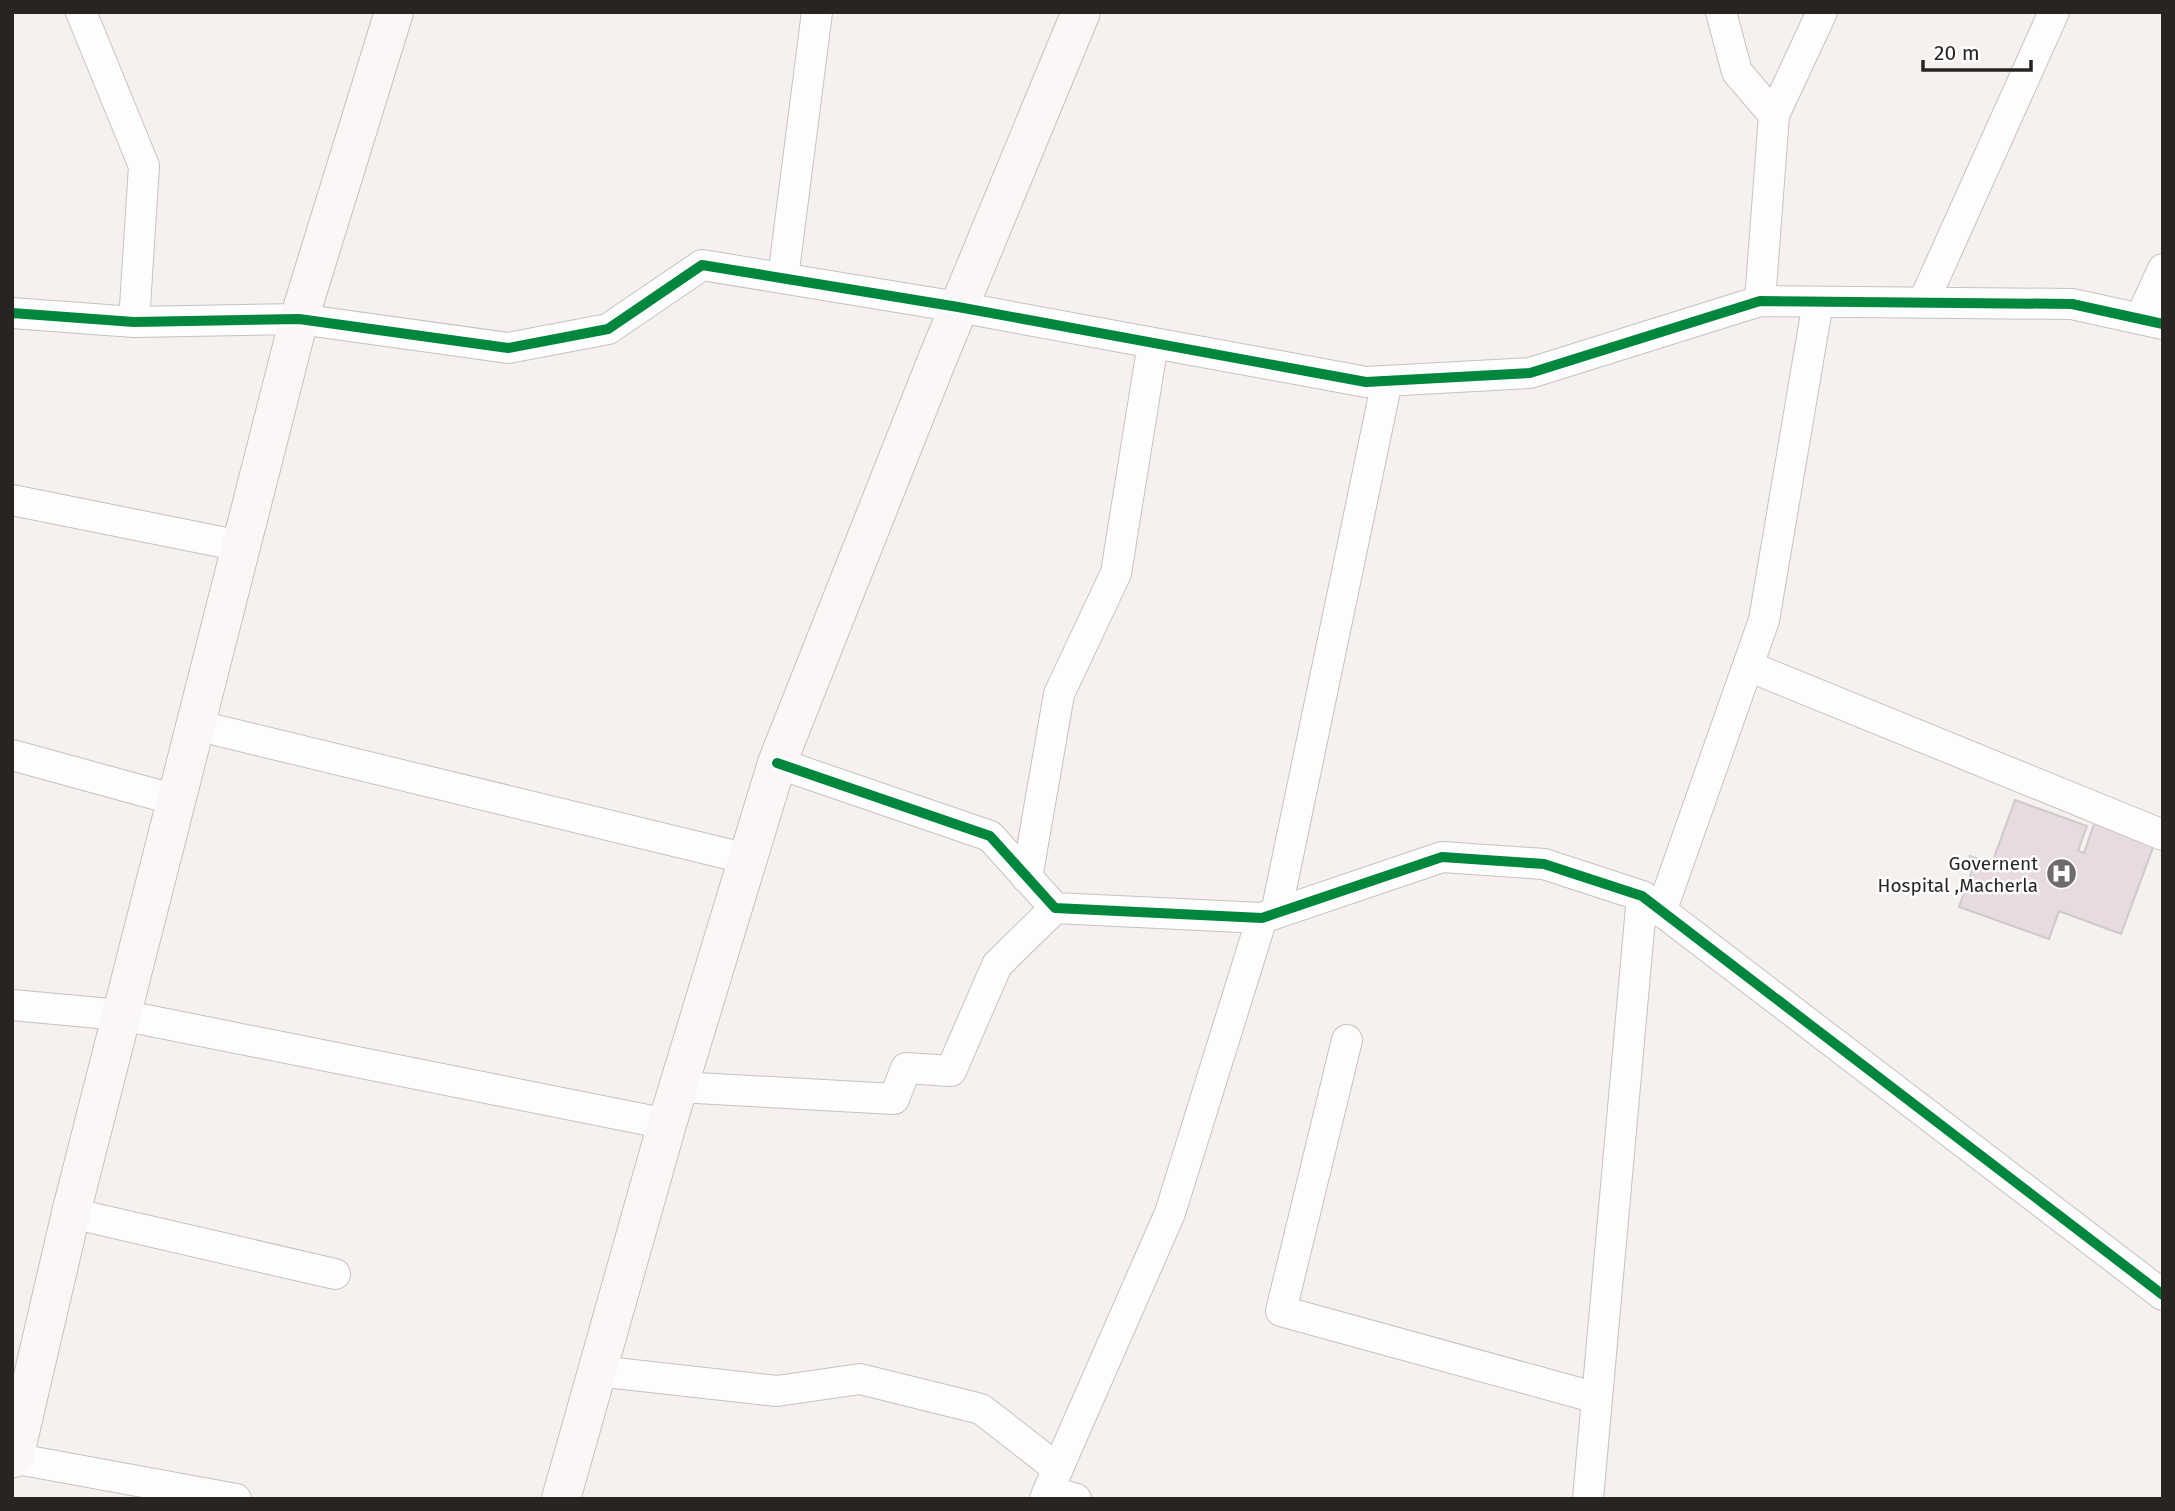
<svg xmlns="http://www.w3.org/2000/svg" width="2175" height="1511" font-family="'Fira Sans',sans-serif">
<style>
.building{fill:#e7dae1;stroke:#cdcaca;stroke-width:2}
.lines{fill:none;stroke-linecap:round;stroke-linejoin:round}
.street-casing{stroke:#c6c2c0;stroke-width:32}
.secondary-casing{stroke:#c6c2c0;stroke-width:40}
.street{stroke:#fefdfd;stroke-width:30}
.secondary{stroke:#faf7f6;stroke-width:38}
.cycleway-casing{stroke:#fff;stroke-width:15}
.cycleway{stroke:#00873e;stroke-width:10}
.labels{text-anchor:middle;stroke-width:5;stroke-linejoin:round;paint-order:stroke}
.poi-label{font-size:19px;fill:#272422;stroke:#fff;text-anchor:end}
</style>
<rect width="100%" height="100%" fill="#f6f0ef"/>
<path class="building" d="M 2015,800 L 2087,826 L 2078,851 L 2084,853 L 2095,821 L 2155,842 L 2121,934 L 2059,911 L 2049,939 L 1959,907 L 1973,868 L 1967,866 L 1970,856 L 1992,863 Z"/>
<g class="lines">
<defs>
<path id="street" d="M 81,12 L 144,166 L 134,322
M 1721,12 L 1737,72 L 1774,115 L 1760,301
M 1774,115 L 1822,12
M 783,278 L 817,12
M 1923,303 L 2054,12
M 12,313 L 134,322 L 299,319 L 508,348 L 608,329 L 702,265 L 958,307 L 1366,382 L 1530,373 L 1760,301 L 2072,304 L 2163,324
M 2140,319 L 2163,269
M 12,500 L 241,546
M 1748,666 L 2163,835
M 195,725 L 748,859
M 12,755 L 176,800
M 777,763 L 990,836 L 1055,908 L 1262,918 L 1442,857 L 1544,864 L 1642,896 L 2163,1295
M 1027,878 L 1059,694 L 1116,573 L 1153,343
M 1661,912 L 1764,620 L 1818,302
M 1276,913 L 1387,381
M 12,1005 L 121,1015 L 667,1124
M 1347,1040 L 1281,1311 L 1597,1398
M 679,1087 L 894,1099 L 906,1068 L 951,1071 L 997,965 L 1055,908
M 71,1213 L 335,1274
M 597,1371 L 777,1391 L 860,1379 L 981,1409 L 1058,1469
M 12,1458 L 236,1499
M 1048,1491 L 1170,1213 L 1262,918
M 1045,1499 L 1048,1491 L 1076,1499
M 1588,1499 L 1642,896"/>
<path id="secondary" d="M 14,1458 L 71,1213 L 299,319 L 394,12
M 561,1499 L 667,1124 L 777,763 L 937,360 L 1081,12"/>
</defs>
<use href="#street" class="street-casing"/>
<use href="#secondary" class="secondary-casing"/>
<use href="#street" class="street"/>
<use href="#secondary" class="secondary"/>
<defs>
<path id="cycleway" d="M 12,313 L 134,322 L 299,319 L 508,348 L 608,329 L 702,265 L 958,307 L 1366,382 L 1530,373 L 1760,301 L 2072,304 L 2163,324
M 777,763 L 990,836 L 1055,908 L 1262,918 L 1442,857 L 1544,864 L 1642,896 L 2163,1295"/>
</defs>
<use href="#cycleway" class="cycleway-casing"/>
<use href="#cycleway" class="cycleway"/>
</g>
<defs>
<symbol id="hospital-disc" viewBox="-11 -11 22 22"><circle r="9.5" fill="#6f6b6a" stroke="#fff"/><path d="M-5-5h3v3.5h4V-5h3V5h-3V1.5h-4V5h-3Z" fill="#fff"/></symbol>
</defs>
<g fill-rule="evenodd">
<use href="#hospital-disc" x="2044" y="856" width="35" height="35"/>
</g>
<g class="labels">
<g class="poi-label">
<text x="2038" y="870">Governent<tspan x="2038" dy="22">Hospital ,Macherla</tspan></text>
</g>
</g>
<rect width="2175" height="1511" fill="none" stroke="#272422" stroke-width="28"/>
<path d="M1923 60v10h108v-10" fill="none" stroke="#272422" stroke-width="3.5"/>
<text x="1934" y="60" font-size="21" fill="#272422" stroke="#ffffff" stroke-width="5" paint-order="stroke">20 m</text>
</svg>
